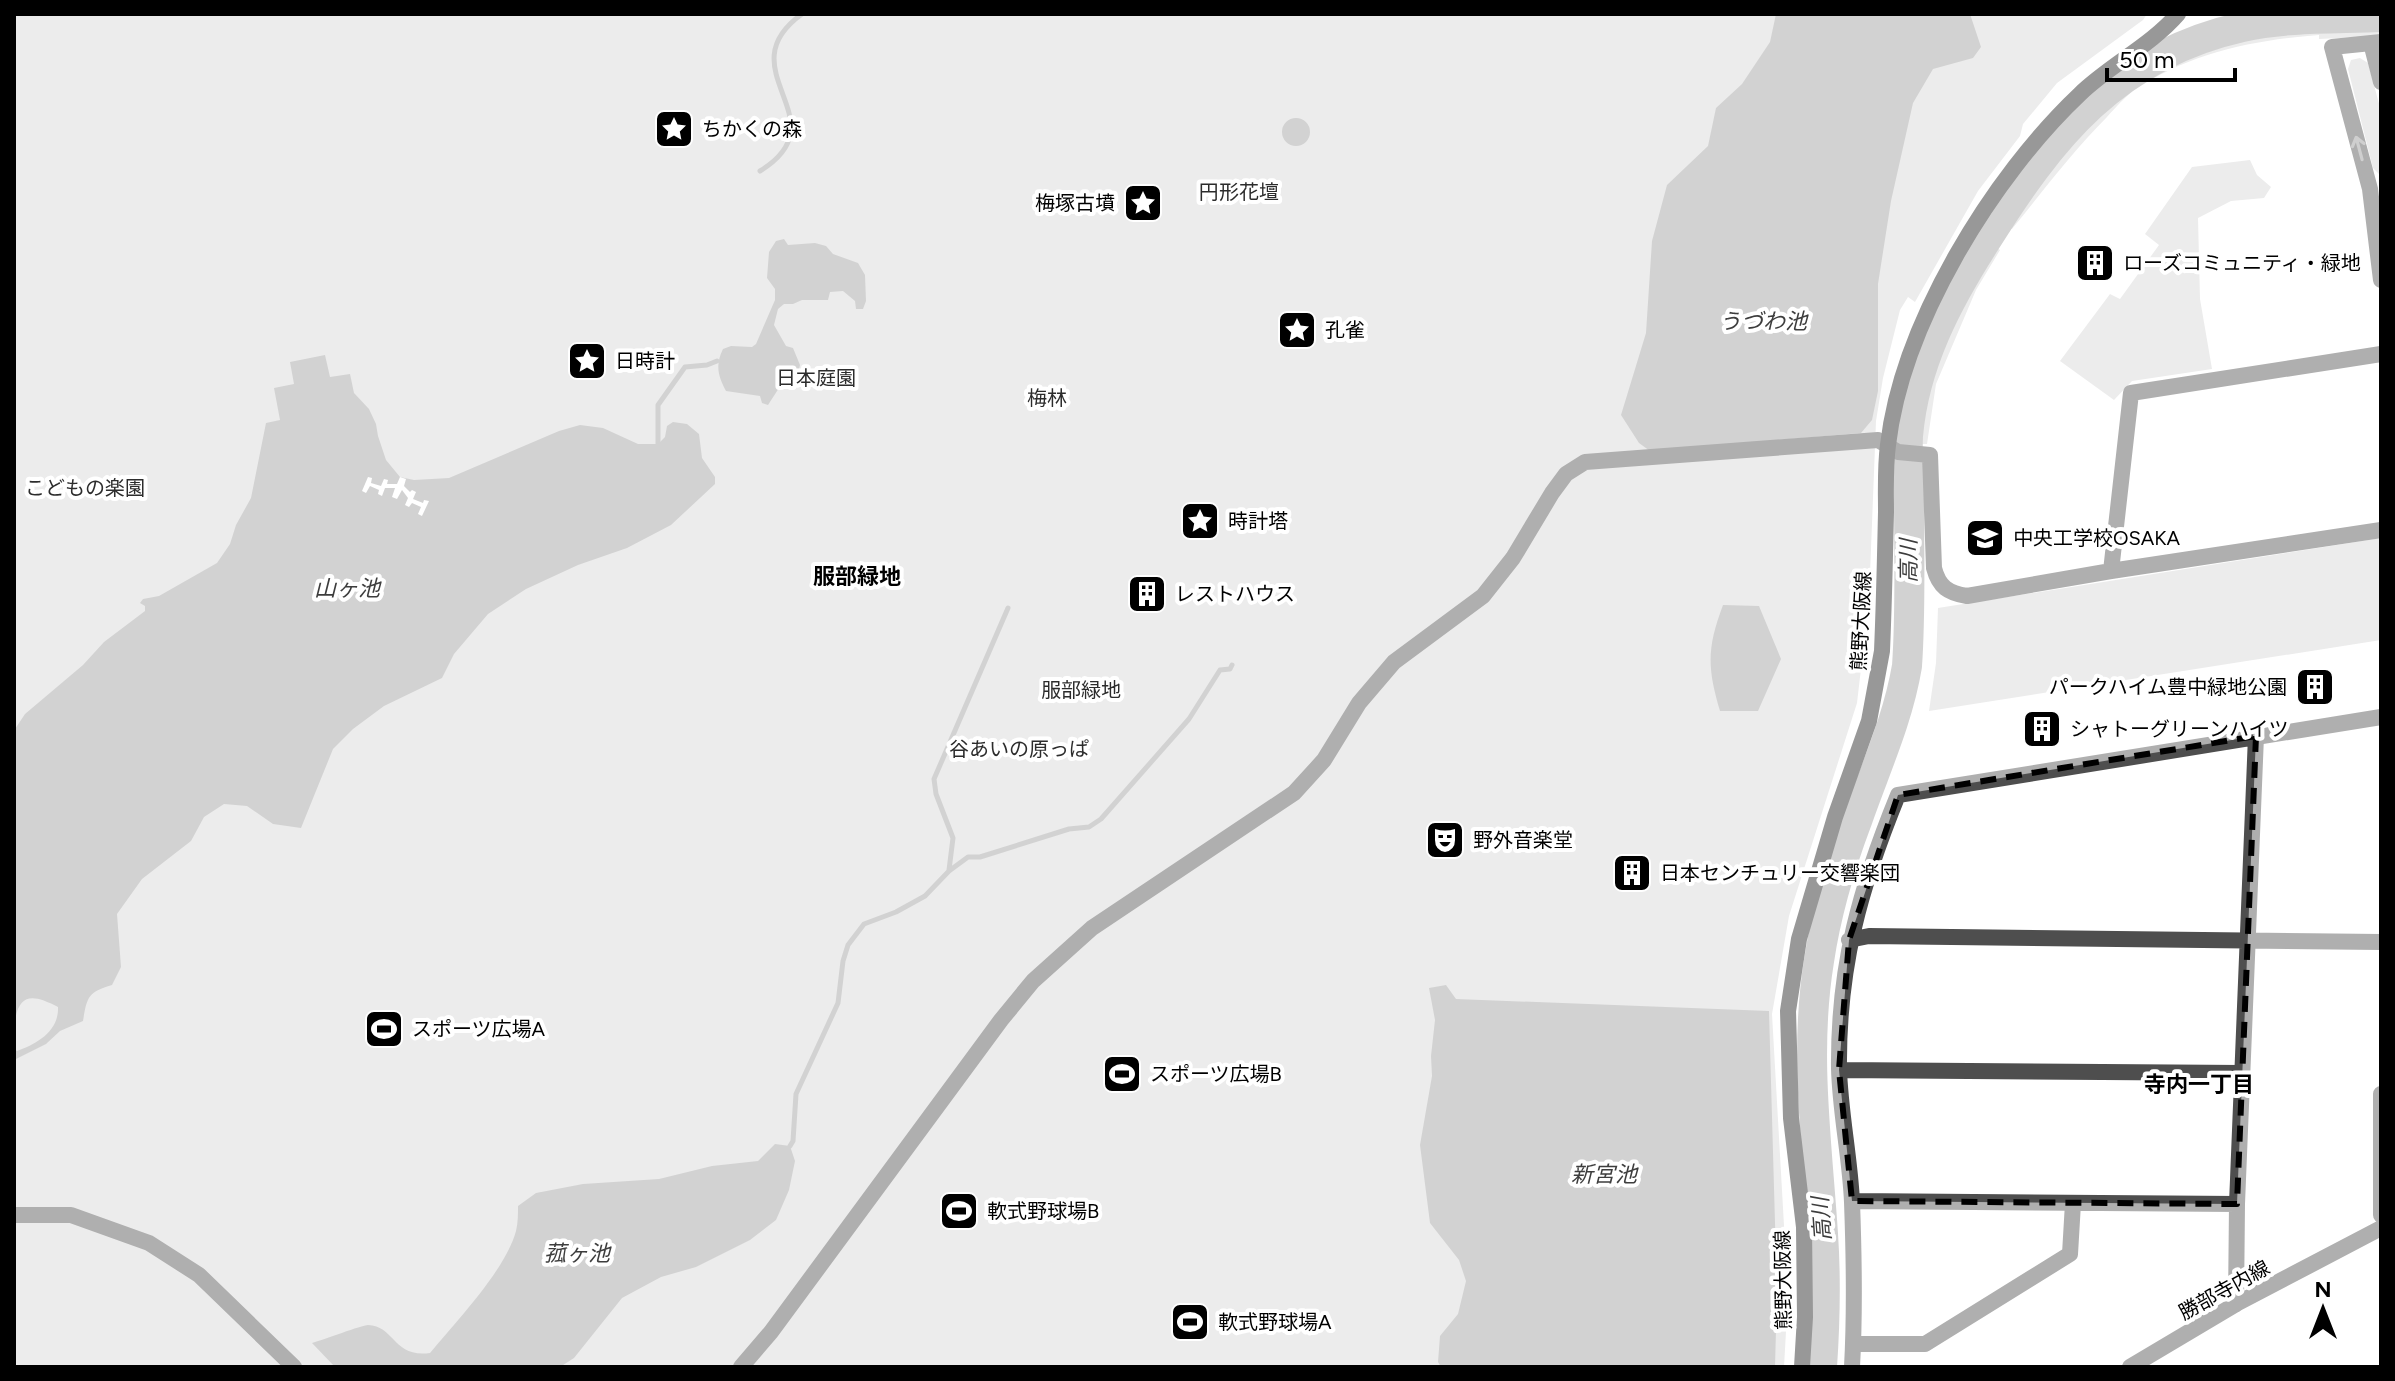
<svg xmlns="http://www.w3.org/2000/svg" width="2395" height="1381" font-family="Figtree,'Noto Sans JP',sans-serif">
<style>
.green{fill:#d5d5d5}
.water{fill:#9c9c9c}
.pier{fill:#fff}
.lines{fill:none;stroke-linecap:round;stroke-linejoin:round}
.stream{stroke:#9c9c9c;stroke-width:5}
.river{stroke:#9c9c9c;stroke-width:30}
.minor{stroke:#4e4e4e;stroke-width:16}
.tertiary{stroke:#4e4e4e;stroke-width:16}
.secondary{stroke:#1b1b1b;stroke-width:16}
.oneway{stroke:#959595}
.marked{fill:none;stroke:#000;stroke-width:6;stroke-dasharray:16 10;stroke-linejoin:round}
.labels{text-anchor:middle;stroke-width:8;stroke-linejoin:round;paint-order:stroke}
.poi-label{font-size:20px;fill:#000;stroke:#fff;text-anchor:start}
.park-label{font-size:20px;fill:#2c2c2c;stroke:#fff}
.street-label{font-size:20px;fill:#000;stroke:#fff}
.water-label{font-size:22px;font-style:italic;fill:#3d3d3d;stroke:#fff}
.neighbourhood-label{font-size:22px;font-weight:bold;fill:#000;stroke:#fff}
</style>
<rect width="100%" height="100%" fill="#fff"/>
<path class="green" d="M 14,14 L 2147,14 L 2143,20 L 2057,83 L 2023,124 L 2020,136 L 1978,191 L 1915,302 L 1908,297 L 1900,310 L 1883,378 L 1876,421 L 1869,600 L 1857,703 L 1789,916 L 1772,1014 L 1788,1296 L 1784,1367 L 14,1367 Z
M 2381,22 L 2381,36 L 2319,39 L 2319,35 C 2253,40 2189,53 2133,91 C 2124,98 2115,108 2107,117 C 2072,152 2043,191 2012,229 L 2004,223 C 2031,183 2057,138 2093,106 C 2180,28 2272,26 2381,22 Z
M 2360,58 L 2368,63 L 2381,111 L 2380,175 L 2373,168 L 2348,69 L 2351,60 Z
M 2250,160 L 2257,175 L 2271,187 L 2264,198 L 2231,201 L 2198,218 L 2200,299 L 2212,369 L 2132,381 L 2114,400 L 2060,361 L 2110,294 L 2120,299 L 2159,245 L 2145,234 L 2192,167 Z
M 1990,243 L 2000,250 L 1976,290 L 1936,384 L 1927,444 L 1915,444 C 1917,425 1918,406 1922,388 C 1931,336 1963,287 1990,243 Z
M 2381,538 L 2381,640 L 1929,711 L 1936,663 L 1938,608 Z"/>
<path class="water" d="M 1776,14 L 1970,14 L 1981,47 L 1973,58 L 1933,69 L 1913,103 L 1891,201 L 1878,284 L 1878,391 L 1872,420 L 1861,433 L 1650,451 L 1639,443 L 1621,415 L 1646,333 L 1652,241 L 1667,185 L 1708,146 L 1716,108 L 1742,84 L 1770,42 Z
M1282 132a14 14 0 1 1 28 0a14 14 0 1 1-28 0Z
M 784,239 L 788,245 L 815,243 L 826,246 L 833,254 L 858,263 L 865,275 L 866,301 L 863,309 L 856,309 L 855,301 L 843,291 L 830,292 L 828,300 L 802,300 L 793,304 L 784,304 L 778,309 L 774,325 L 786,346 L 793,348 L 800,365 L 797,378 L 779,388 L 768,405 L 762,403 L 760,396 L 726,391 C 718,376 715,365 723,349 L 731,346 L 752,347 L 756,344 L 775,300 L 775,289 L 767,278 L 769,252 L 776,241 Z
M 325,355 L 330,377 L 350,374 L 354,393 L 369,409 L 376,424 L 378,436 L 386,460 L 400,477 L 414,480 L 449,478 L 559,431 L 580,425 L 603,428 L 638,444 L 658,444 L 665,437 L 667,426 L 673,422 L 687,424 L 699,434 L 702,458 L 715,477 L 715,484 L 671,525 L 627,548 L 578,565 L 526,589 L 488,614 L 454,654 L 442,678 L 384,706 L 353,729 L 333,749 L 301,828 L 273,824 L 247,806 L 224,804 L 204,817 L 191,841 L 142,879 L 117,914 L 121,967 L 112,985 C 88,992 87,997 83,1021 L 60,1031 L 46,1044 L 14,1060 L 14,1049 L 17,1051 C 36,1044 59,1032 58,1007 C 32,994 18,992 14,1027 L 15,729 L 25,714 L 83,665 L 104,642 L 145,611 L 145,606 L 140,603 L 143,599 L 159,596 L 217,563 L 230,544 L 236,525 L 251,498 L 266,423 L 280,420 L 274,388 L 294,384 L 290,362 Z
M 1723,605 L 1759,606 L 1781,659 L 1758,711 L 1720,711 C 1707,667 1707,648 1723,605 Z
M 1446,985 L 1456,999 L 1769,1011 L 1777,1293 L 1775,1367 L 1441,1367 L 1438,1362 L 1440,1336 L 1458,1314 L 1466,1281 L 1459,1260 L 1430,1223 L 1420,1145 L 1432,1076 L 1431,1056 L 1435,1020 L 1429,988 Z
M 775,1144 L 790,1146 L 795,1161 L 789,1190 L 776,1220 L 750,1240 L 696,1267 L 661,1277 L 622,1298 L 574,1358 L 560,1367 L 335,1367 L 312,1343 C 323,1340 362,1325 368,1325 C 395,1326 393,1358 430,1353 C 456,1322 506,1269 516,1231 C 518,1223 518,1214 518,1206 L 536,1193 L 583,1184 L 659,1179 L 712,1166 L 758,1161 Z"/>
<path class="pier" d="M 368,477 L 372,478 L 371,483 L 381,486 L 384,479 L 388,480 L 387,484 L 397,484 L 400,477 L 406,479 L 404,486 L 410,492 L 412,490 L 416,492 L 413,499 L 423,503 L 424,500 L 429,501 L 422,516 L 418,514 L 421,507 L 412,503 L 409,507 L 405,505 L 408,498 L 402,490 L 397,499 L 392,497 L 395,488 L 385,488 L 382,496 L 378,494 L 379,490 L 370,486 L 366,493 L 362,491 Z"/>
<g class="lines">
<path class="stream" d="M 760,171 C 843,120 724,70 802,14
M 658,444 L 658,405 L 685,367 L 707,365 L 717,361
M 949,870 L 953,838 L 936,794 L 934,779 L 1008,608
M 790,1146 L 793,1141 L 796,1094 L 838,1003 L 843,961 L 848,945 L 864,924 L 896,912 L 925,896 L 949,871 L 968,857 L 980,857 L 1069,829 L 1089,827 L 1101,819 L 1189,719 L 1220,670 L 1230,669 L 1232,665"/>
<path class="river" d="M 1822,1367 C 1825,1323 1826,1278 1823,1234 C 1817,1142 1804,1053 1819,961 C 1826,914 1840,866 1857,821 C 1875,769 1898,720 1907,666 C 1911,609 1909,553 1909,496 C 1909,476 1907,456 1908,436 C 1914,364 1948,300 1986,241 C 2051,137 2116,55 2242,27 C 2287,17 2335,19 2381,17"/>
<path class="minor" d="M 2381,42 L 2332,47 L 2370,189 L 2381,280
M 2371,43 L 2381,82
M 2111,571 L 2131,393 L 2381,354
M 1849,940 L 1869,936 L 2381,942
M 1839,1070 L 2242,1073
M 1852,1201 L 2237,1204
M 2236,1304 L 2237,1204 L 2256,736
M 1853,1344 L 1925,1344 L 2070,1254 L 2073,1203
M 741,1367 L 771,1332 L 1001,1020 L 1033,981 L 1092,928 L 1294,793 L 1324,760 L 1359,703 L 1394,662 L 1483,596 L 1513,558 L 1552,493 L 1566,474 L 1585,462 L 1878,440 L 1898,452 L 1930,455 L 1934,568 C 1939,587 1948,593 1967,596 L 2111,571 L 2381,530
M 1852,1367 C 1855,1313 1854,1256 1852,1202 C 1850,1157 1840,1112 1839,1068 C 1838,966 1860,888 1898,795 L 2381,717"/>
<path class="tertiary" d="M 2381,1094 L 2381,1215
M 14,1215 L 71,1215 L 149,1243 L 199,1275 L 294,1367
M 2130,1367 L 2236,1304 L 2381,1228"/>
<path class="secondary" d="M 1802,1367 L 1805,1317 L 1804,1227 L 1791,1118 L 1788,1011 L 1799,939 L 1835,817 L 1869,721 L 1882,651 C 1884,605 1885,558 1886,512 C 1886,490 1885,467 1888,445 C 1902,324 1992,177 2080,94 C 2110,65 2150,46 2178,14"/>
</g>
<defs><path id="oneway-shaft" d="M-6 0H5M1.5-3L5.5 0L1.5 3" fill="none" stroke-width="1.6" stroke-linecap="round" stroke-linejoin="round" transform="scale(2)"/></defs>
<use class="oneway" href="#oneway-shaft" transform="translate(2359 148) rotate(-105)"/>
<path d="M0 0H2395V1381H0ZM 2256,736 L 2237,1204 L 1852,1201 L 1839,1070 L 1849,940 L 1898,795 Z" fill="#fff" fill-opacity=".55" fill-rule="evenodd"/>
<path class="marked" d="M 2256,736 L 2237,1204 L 1852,1201 L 1839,1070 L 1849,940 L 1898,795 Z"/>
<defs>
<symbol id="sight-square" viewBox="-11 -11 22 22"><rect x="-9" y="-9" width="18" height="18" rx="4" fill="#000" stroke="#fff"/><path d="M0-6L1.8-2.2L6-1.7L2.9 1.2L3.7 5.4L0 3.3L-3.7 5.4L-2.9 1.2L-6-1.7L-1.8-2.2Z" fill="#fff"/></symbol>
<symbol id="building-square" viewBox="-11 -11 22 22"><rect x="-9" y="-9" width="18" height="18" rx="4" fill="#000" stroke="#fff"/><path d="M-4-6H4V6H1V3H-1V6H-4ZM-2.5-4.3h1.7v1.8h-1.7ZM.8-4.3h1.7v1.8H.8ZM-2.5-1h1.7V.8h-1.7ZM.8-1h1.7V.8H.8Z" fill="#fff"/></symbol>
<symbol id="university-square" viewBox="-11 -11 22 22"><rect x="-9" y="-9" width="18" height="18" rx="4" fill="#000" stroke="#fff"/><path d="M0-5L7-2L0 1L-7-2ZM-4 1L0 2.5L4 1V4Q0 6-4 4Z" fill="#fff"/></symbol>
<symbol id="theatre-square" viewBox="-11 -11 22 22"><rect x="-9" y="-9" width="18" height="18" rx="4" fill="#000" stroke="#fff"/><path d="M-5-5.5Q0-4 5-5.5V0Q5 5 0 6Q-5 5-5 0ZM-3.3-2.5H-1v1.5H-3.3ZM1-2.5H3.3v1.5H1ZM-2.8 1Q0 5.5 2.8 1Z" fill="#fff"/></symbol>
<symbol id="stadium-square" viewBox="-11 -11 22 22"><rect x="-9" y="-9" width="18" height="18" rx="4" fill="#000" stroke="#fff"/><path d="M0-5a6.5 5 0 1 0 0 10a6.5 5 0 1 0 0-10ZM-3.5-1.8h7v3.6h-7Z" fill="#fff"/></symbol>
</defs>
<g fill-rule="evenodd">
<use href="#sight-square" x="652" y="107" width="44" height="44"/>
<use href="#sight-square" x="1121" y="181" width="44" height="44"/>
<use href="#building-square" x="2073" y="241" width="44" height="44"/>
<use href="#sight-square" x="1275" y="308" width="44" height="44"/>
<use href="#sight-square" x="565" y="339" width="44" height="44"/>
<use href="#sight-square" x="1178" y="499" width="44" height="44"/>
<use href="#university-square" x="1963" y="516" width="44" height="44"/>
<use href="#building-square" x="1125" y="572" width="44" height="44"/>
<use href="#building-square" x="2293" y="665" width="44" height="44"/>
<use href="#building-square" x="2020" y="707" width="44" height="44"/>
<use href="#theatre-square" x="1423" y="818" width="44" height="44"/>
<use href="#building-square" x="1610" y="851" width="44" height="44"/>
<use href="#stadium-square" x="362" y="1007" width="44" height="44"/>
<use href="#stadium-square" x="1100" y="1052" width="44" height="44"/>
<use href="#stadium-square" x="937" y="1189" width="44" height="44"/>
<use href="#stadium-square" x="1168" y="1300" width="44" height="44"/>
</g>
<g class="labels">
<g class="poi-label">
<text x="702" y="136">ちかくの森</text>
<text x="1115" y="210" text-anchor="end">梅塚古墳</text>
<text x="2123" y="270">ローズコミュニティ・緑地</text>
<text x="1325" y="337">孔雀</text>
<text x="615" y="368">日時計</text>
<text x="1228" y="528">時計塔</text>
<text x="2013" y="545">中央工学校OSAKA</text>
<text x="1175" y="601">レストハウス</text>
<text x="2287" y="694" text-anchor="end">パークハイム豊中緑地公園</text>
<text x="2070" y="736">シャトーグリーンハイツ</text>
<text x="1473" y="847">野外音楽堂</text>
<text x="1660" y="880">日本センチュリー交響楽団</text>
<text x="412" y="1036">スポーツ広場A</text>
<text x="1150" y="1081">スポーツ広場B</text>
<text x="987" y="1218">軟式野球場B</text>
<text x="1218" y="1329">軟式野球場A</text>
</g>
<g class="park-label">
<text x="1239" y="199">円形花壇</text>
<text x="816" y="385">日本庭園</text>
<text x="1047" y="405">梅林</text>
<text x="85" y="495">こどもの楽園</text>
<text x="1081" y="697">服部緑地</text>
<text x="1019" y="756">谷あいの原っぱ</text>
</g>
<g class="street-label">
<text transform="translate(1861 621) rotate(-87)" y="7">熊野大阪線</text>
<text transform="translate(1783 1280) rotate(-91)" y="7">熊野大阪線</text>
<text transform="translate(2224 1290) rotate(-29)" y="7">勝部寺内線</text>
</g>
<g class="water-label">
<text x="1763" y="329">うづわ池</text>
<text transform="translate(1908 561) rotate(-90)" y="8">高川</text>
<text x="347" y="596">山ヶ池</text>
<text x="1604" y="1182">新宮池</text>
<text transform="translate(1821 1219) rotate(-94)" y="8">高川</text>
<text x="577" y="1261">菰ヶ池</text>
</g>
<g class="neighbourhood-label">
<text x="857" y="584">服部緑地</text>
<text x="2199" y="1092">寺内一丁目</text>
</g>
</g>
<rect width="2395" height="1381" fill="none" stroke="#000000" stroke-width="32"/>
<g transform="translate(2323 1309)" stroke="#ffffff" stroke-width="6" paint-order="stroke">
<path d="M0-6L14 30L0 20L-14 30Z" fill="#000000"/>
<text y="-12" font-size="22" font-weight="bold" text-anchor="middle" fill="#000000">N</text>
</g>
<path d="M2107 68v12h128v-12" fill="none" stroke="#000000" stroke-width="4"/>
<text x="2119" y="68" font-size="24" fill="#000000" stroke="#ffffff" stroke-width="6" paint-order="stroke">50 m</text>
</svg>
